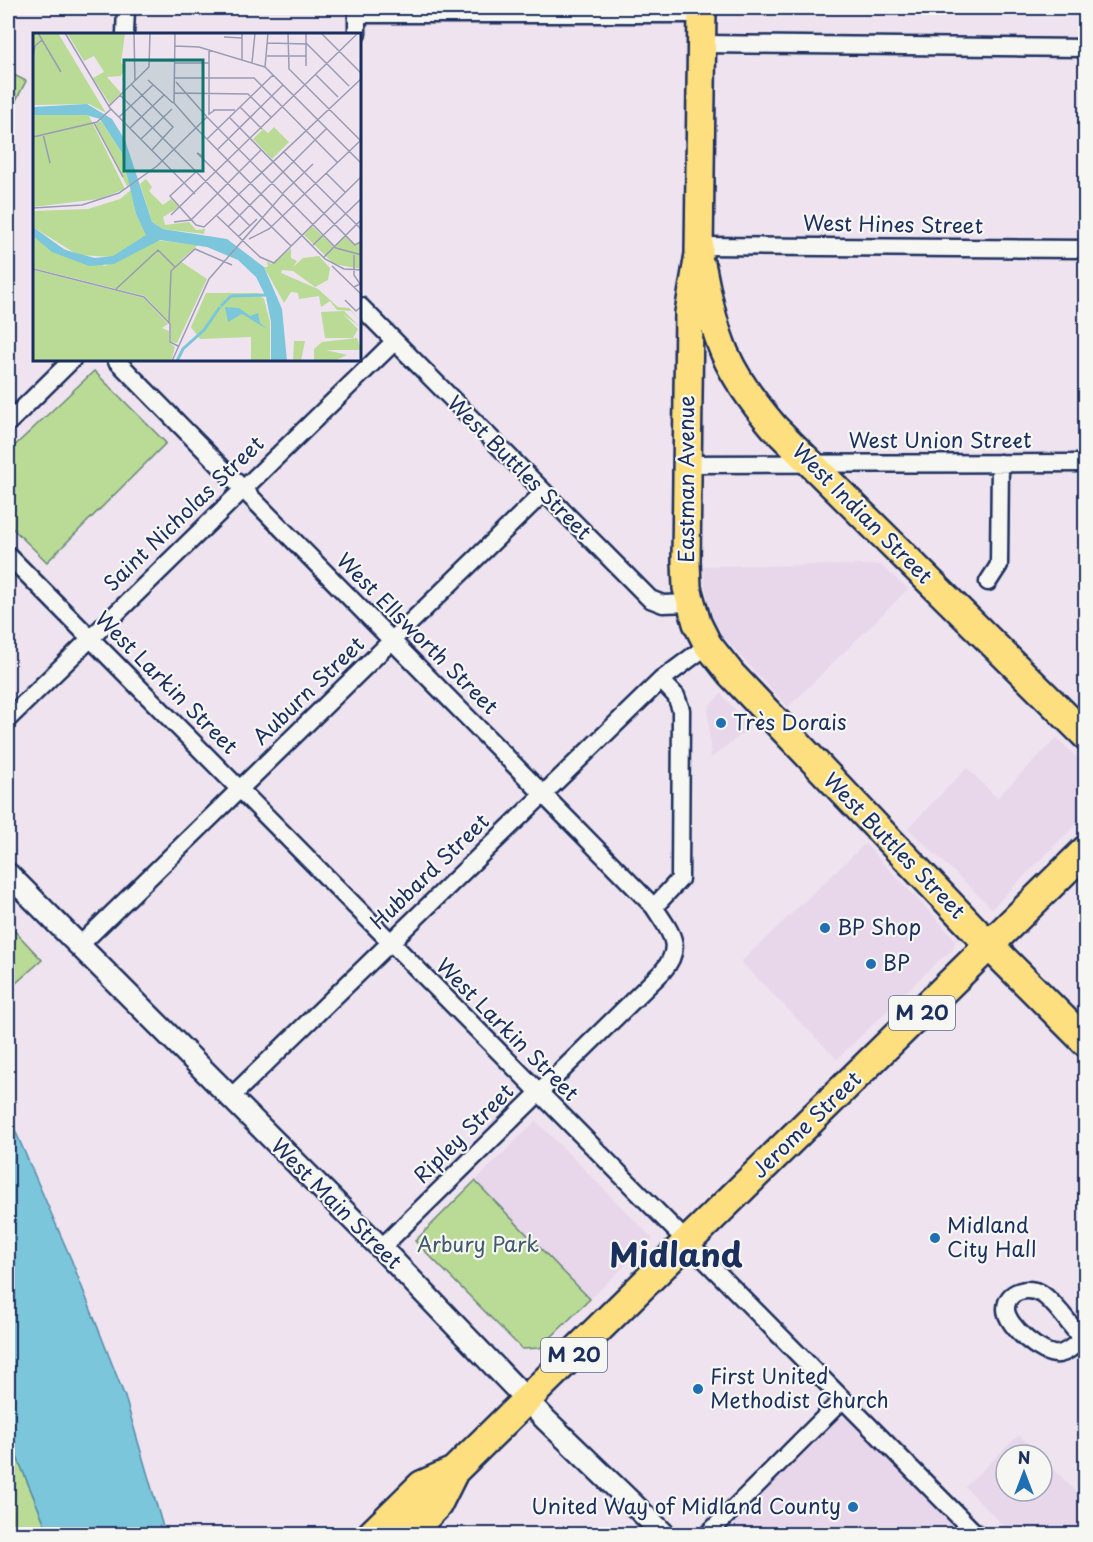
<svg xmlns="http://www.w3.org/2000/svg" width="1093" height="1542" font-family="'Playpen Sans',sans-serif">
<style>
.built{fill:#e8d6eb}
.green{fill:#b9db95;stroke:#6a857a;stroke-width:1.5}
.water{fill:#7bc6db;stroke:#558aa9;stroke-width:1.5}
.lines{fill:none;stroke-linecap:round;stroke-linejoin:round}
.minor-casing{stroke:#1b2f5e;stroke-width:21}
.tertiary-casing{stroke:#1b2f5e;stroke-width:26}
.primary-casing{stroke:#1b2f5e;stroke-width:32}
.trunk-casing{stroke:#1b2f5e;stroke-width:33}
.minor{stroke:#f6f6f2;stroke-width:16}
.tertiary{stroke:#f6f6f2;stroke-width:21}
.primary{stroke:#fddf80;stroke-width:27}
.trunk{stroke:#fddf80;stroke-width:28}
.poi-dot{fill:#1f6fb2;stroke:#f6f6f2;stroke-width:2}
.labels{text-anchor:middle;stroke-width:4.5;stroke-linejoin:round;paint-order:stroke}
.shield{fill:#f6f6f2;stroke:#5d6b8a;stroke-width:1.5}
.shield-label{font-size:20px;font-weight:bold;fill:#1b2f5e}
.street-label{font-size:21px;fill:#1b2f5e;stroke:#f6f6f2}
.poi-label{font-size:21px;fill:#1b2f5e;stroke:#f6f6f2;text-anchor:start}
.park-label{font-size:21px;fill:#425a6c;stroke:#f6f6f2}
.town-label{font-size:33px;font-weight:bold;fill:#1b2f5e;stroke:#f6f6f2}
.inset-river{fill:none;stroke:#7bc6db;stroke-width:3}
.inset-road{fill:none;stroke:#9a9bb4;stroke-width:1.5}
.view{fill:#0f766e;fill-opacity:0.15;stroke:#0f766e;stroke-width:3}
.inset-edge{fill:none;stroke:#1b2f5e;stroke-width:3}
</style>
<rect width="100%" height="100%" fill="#eee3ee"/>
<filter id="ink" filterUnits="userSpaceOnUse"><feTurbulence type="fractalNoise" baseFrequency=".0167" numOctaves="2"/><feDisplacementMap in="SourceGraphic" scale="12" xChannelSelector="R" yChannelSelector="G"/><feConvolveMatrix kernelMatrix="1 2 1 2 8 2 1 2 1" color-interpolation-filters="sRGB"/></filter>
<g filter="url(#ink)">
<path class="built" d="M 880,565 L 908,589 L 788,707 L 724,638 L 713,618 L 705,586 L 704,566 Z
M 721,694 L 751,727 L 711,758 L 708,711 L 711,704 Z
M 1057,738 L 1085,766 L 1085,815 L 992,908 L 908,828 L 967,768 L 997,798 Z
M 865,844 L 956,940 L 952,950 L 937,962 L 837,1059 L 741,962 Z
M 536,1121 L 653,1239 L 590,1299 L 475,1181 Z
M 838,1416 L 852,1420 L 966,1534 L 722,1534 L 821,1437 L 824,1426 Z
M 1019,1435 L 1040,1455 L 1006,1455 L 1006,1491 L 1042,1491 L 1042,1457 L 1085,1501 L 1085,1534 L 1012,1534 L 965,1487 Z"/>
<path class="green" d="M 8,72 L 26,81 L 8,116 Z
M 94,371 L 166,443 L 47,562 L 8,524 L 8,452 Z
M 8,924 L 42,960 L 8,990 Z
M 475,1181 L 590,1299 L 540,1348 L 522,1349 L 415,1241 Z
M 8,1435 L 49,1534 L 8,1534 Z"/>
<path class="water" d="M 8,1114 L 71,1259 L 125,1397 L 165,1534 L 49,1534 L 8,1435 Z"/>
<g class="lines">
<defs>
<path id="minor" d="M 357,14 L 701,14
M 125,34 L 126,8
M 357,34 L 357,8
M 701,44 L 1086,48
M 699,246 L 1086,249
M 360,306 L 650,599 L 663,604 L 691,603
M 116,360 L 654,907 C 670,932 685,946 662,972 L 381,1248
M 8,423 L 72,360
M 686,464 L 1086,463
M 8,555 L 976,1534
M 988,582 L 999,565 L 1000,463
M 8,719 L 394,342
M 654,907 L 680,879 L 681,710 L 676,696 L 661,680 L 708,645
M 79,946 L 543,493
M 231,1097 L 661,680
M 1082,1339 C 1075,1345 1068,1352 1059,1354 C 1043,1357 1006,1326 1006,1309 C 1006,1290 1029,1286 1042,1294 C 1059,1306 1071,1328 1086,1343
M 708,1534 L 842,1400"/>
<path id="tertiary" d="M 8,874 L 381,1248 L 546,1420 L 664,1534"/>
<path id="primary" d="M 702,8 L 699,254 L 689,313 L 686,561 L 687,588 L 697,623 L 708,645 L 731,674 L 990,946
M 702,268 C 716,341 725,370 774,427 L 1086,736"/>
<path id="trunk" d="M 990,946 L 1086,1042
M 372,1534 L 422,1485 L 454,1471
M 409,1534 L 437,1505 L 454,1471 L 1086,850"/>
</defs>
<use href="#minor" class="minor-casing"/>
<use href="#tertiary" class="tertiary-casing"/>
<use href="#primary" class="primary-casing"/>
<use href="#trunk" class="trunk-casing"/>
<use href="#minor" class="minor"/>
<use href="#tertiary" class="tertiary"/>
<use href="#primary" class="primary"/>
<use href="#trunk" class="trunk"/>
</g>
</g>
<g class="poi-dot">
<circle cx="721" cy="723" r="6"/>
<circle cx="825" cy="928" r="6"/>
<circle cx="871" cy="964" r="6"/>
<circle cx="935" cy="1238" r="6"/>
<circle cx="698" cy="1389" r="6"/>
<circle cx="853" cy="1507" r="6"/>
</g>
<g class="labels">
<g class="shield">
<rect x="889" y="996" width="66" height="34" rx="4.5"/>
<rect x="541" y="1338" width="66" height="34" rx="4.5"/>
</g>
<g class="shield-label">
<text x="922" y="1020">M 20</text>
<text x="574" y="1362">M 20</text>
</g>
<g class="street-label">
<text transform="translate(893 225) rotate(1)" y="7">West Hines Street</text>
<text x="940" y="448">West Union Street</text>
<text transform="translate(519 468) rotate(45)" y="7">West Buttles Street</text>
<text transform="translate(687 479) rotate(-90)" y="7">Eastman Avenue</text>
<text transform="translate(184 514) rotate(-44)" y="7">Saint Nicholas Street</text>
<text transform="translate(862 514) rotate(45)" y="7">West Indian Street</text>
<text transform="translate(417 634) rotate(45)" y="7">West Ellsworth Street</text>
<text transform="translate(166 683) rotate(45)" y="7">West Larkin Street</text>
<text transform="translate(309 691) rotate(-44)" y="7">Auburn Street</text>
<text transform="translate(894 846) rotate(46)" y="7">West Buttles Street</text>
<text transform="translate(430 872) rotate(-44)" y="7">Hubbard Street</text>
<text transform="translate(507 1030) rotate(45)" y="7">West Larkin Street</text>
<text transform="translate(807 1125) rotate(-44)" y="7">Jerome Street</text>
<text transform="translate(464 1134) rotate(-45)" y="7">Ripley Street</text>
<text transform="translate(336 1204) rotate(45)" y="7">West Main Street</text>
</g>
<g class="poi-label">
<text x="733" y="730">Très Dorais</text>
<text x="837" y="935">BP Shop</text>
<text x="883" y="971">BP</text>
<text x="947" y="1233">Midland<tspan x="947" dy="24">City Hall</tspan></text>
<text x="710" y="1384">First United<tspan x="710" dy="24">Methodist Church</tspan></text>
<text x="841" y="1514" text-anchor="end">United Way of Midland County</text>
</g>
<g class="park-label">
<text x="478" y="1252">Arbury Park</text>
</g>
<g class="town-label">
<text x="676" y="1267">Midland</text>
</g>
</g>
<g transform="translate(33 33)">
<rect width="328" height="328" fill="#eee3ee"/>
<path d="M 0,0 L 25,0 L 73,80 L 56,71 L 0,72 ZM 34,0 L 92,0 L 88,30 L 93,33 L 88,43 L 74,44 L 88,60 L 77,71 L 60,45 L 71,39 L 61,23 L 51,28 ZM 0,82 L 53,82 L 66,86 L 56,83 L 92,156 L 66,166 L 0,174 ZM 68,88 L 89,120 L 97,152 L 94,153 L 62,91 ZM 241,94 L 256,109 L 239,126 L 220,106 L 230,96 L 235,100 ZM 113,146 L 119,154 L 116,158 L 130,172 L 138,166 L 146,174 L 130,184 L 132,192 L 156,189 L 163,197 L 172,196 L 171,201 L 130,196 L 119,189 L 107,151 ZM 98,157 L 103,181 L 114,202 L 80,224 L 45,222 L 0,194 L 0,178 L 55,176 L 87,166 ZM 279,193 L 301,214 L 312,203 L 323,213 L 328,209 L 328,236 L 301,231 L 271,202 ZM 0,203 L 72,233 L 122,207 L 165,212 L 147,228 L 174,246 L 144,310 L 138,309 L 138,292 L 112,263 L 0,235 ZM 258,215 L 258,225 L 264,228 L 260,234 L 270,225 L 286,223 L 297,235 L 295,247 L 282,254 L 260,238 L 249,237 L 248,240 L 285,256 L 305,274 L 316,275 L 328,288 L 318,278 L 304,277 L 297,268 L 288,274 L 286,263 L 266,266 L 265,260 L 258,259 L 251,270 L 231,234 L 235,234 L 234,228 L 238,231 ZM 0,237 L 111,265 L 135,291 L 129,295 L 136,298 L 136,309 L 142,314 L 138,328 L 0,328 ZM 173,260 L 225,260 L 231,266 L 237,289 L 237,328 L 218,328 L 218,304 L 167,306 L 158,294 ZM 311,278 L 327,294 L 310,281 L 325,296 L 320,305 L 292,305 L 288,279 ZM 324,305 L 328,317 L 293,317 L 314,322 L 301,328 L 281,328 L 281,316 L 289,309 ZM 261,308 L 272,308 L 268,328 L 260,328 Z" fill="#b9db95"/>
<path d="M 54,71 L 79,86 L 92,107 L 119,189 L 130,196 L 194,206 L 231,234 L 249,276 L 254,328 L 238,328 L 238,289 L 233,264 L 223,244 L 205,227 L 174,214 L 127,207 L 81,231 L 56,233 L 19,219 L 0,203 L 0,194 L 32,217 L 62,225 L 80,223 L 113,202 L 103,181 L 89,120 L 67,86 L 53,82 L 0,82 L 0,74 ZM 192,274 L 206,275 L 217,283 L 225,280 L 227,290 L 234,296 L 209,281 L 195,289 Z" fill="#7bc6db"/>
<path class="inset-river" d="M 188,273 L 198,263 L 234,262M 144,328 L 150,316 L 171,297 L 187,274"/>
<path class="inset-road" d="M 5,0 L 28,39M 32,0 L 77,75 L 162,161M 101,0 L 102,48M 142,0 L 141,70 L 163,95M 255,0 L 256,36 L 329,109M 288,0 L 329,41M 191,4 L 209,5M 234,10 L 274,11 L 316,53M 142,13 L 166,14 L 232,34 L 329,131M 176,17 L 176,81 L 182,77M 234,23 L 273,23M 0,24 L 2,13 L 9,7M 209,27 L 209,0M 117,28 L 141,28M 142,30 L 176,30M 219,30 L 222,0M 273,33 L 273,0M 232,34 L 235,0M 283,42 L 305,64M 142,45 L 221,45 L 304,129M 115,47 L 140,70M 143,49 L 174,84M 98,51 L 140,94 L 119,117M 141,60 L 215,61 L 239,85M 87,62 L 217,193M 76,73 L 116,34 L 117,0M 207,74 L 229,96M 180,77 L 202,77M 86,84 L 120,52M 196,84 L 322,212 L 329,208M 61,90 L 90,144M 97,95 L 131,62M 163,95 L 292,226 L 311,236 L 329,237M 10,101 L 17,130M 0,104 L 64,89 L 78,76M 108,106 L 139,76M 174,106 L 240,42M 185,116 L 250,52M 250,118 L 329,197M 169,123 L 164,120 L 258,213M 163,139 L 137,163 L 163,192 L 171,194 L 329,45M 293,140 L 312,159M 250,160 L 280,131M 261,171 L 327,108M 0,175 L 49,172 L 86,160 L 124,133 L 174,84 L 303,215 L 329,222M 138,182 L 325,0M 184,183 L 227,224 L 241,230 L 329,143M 141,189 L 158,187 L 228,117M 195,194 L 293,96M 205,204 L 224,186M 216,206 L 236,196 L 261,172M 280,212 L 329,165M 291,224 L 329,186M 299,233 L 329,262M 0,236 L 111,264 L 137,291 L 137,309 L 145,313M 321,254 L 327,251 L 321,242 L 321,222M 83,256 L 125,217 L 142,234M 312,267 L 323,278 L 329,273M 136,290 L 138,238 L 162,216 L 199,232M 139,328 L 176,246 L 250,161"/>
<path class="view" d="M 91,27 L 170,27 L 170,138 L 91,138 Z"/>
<rect width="328" height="328" class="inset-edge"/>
</g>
<rect width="1093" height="1542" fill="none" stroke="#f6f6f2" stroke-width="30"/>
<rect x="15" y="15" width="1063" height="1512" fill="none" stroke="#1b2f5e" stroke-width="2" filter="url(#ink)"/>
<g transform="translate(1024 1473)"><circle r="28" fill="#f6f6f2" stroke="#9ea6b7" stroke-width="1.5"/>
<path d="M0-4.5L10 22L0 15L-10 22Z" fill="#1f6fb2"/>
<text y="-9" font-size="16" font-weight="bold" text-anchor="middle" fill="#1b2f5e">N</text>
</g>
</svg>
